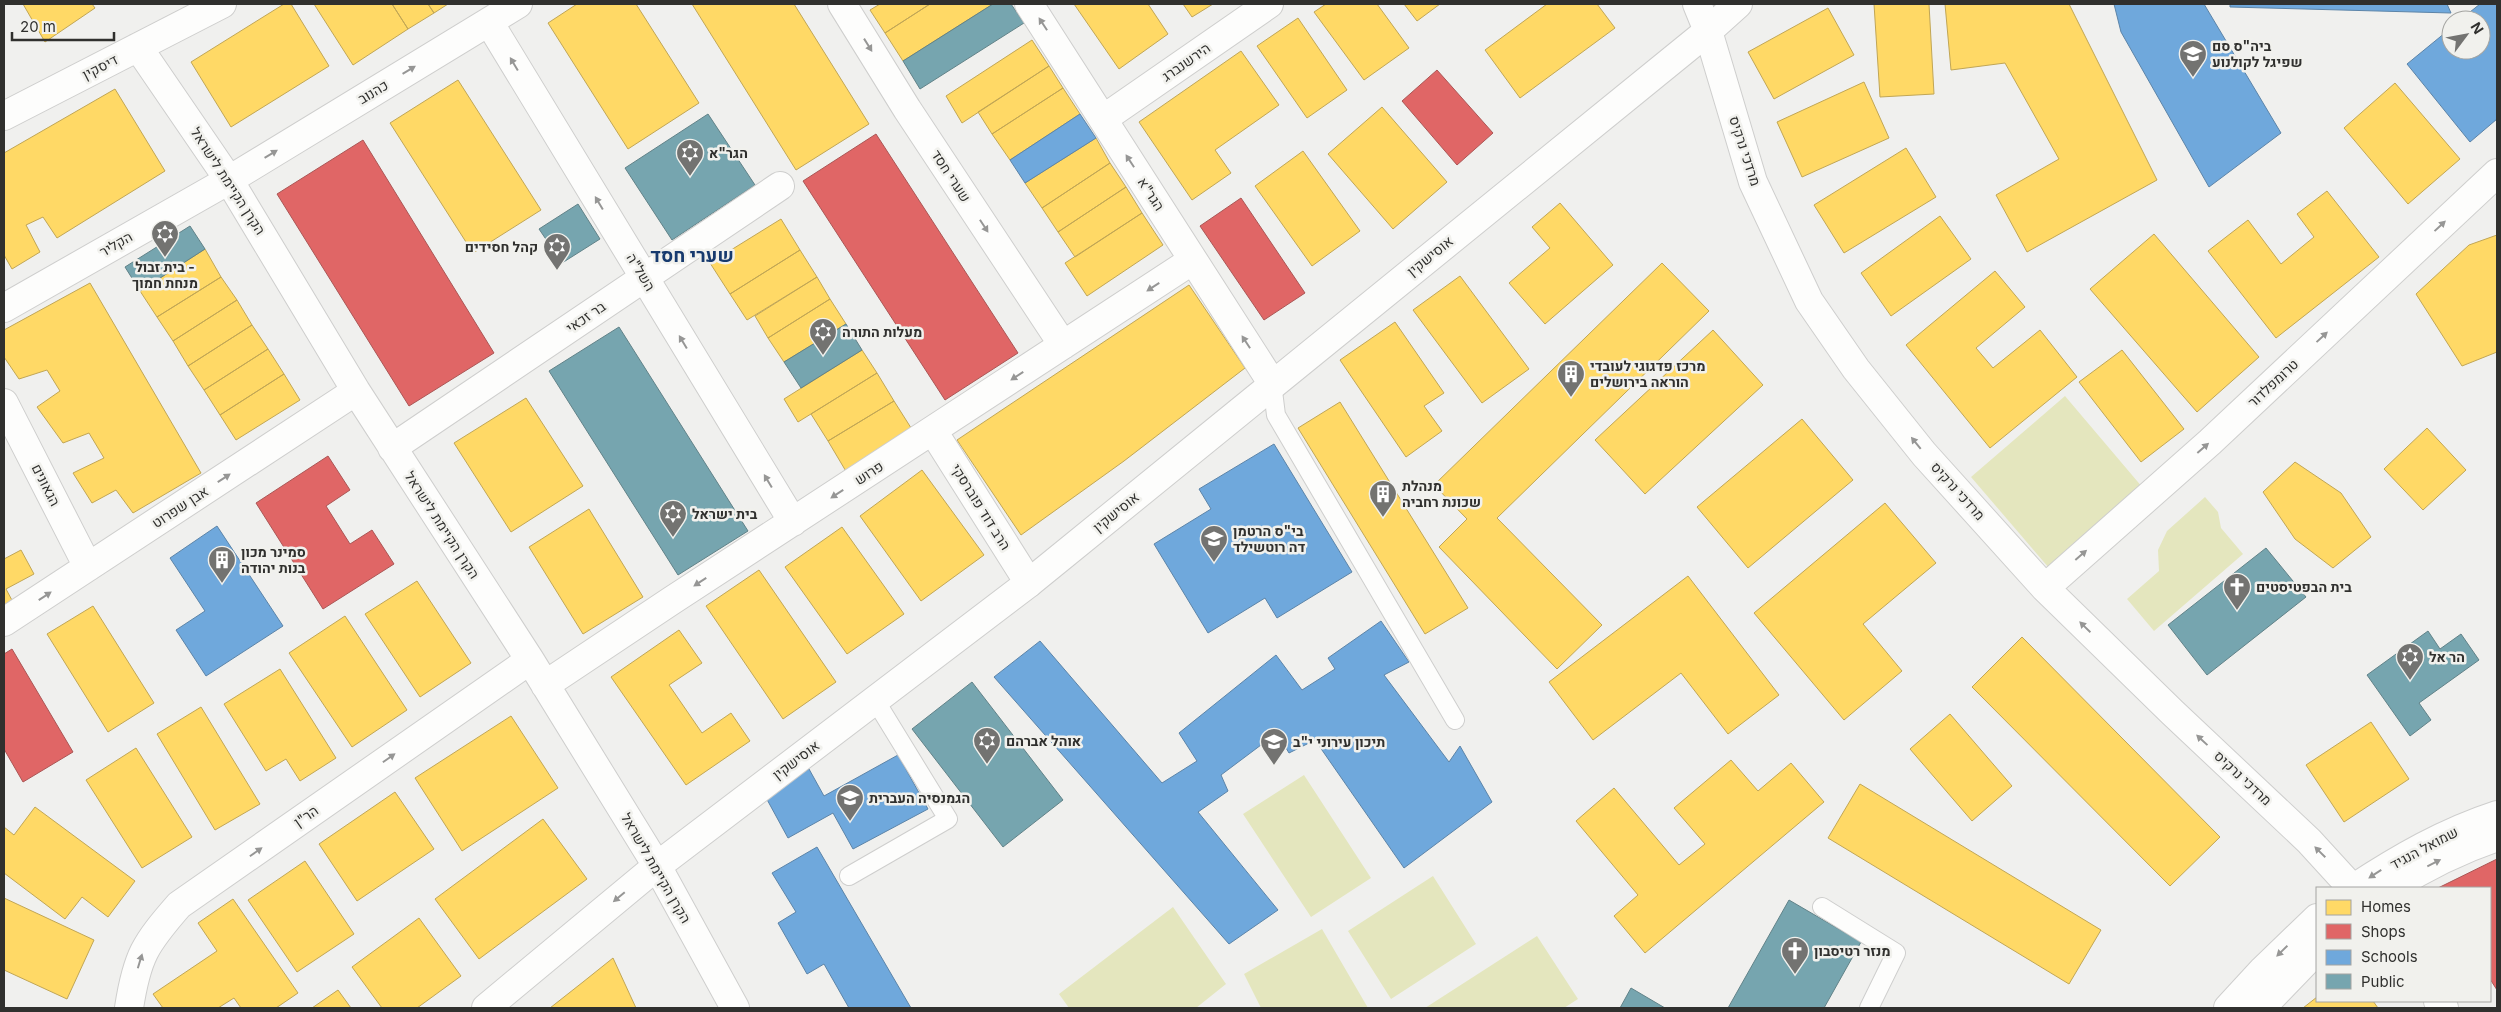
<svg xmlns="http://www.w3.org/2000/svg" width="2501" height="1012" font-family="Inter,Heebo,sans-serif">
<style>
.green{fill:#e4e6be}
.homes{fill:#ffd966;stroke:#c1a655}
.shops{fill:#e06666;stroke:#ab5655}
.schools{fill:#6fa8dc;stroke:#5c84a8}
.public{fill:#76a5af;stroke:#618288}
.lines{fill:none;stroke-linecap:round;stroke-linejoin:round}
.service-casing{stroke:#cececd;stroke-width:20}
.minor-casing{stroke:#cececd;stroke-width:30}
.tertiary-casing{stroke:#cececd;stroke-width:30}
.service{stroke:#fdfdfc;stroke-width:18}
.minor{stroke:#fdfdfc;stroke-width:28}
.tertiary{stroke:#fdfdfc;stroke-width:28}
.oneway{fill:#969695}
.labels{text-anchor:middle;stroke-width:5;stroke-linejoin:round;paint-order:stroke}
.poi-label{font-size:14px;font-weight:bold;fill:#30302e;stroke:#f1f1ed;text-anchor:start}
.street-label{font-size:14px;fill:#30302e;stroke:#f1f1ed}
.district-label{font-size:19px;font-weight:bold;fill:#173a6e;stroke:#f1f1ed}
</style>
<rect width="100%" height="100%" fill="#f0f0ee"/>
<path class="green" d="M 2065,396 L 2143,488 L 2049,568 L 1971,477 Z
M 2205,497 L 2218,512 L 2221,528 L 2243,554 L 2154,631 L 2127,599 L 2159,571 L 2158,550 L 2167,531 Z
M 1304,775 L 1371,878 L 1311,917 L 1243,814 Z
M 1433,876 L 1476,944 L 1391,999 L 1348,931 Z
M 1173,907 L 1226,984 L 1196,1008 L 1069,1008 L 1059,994 Z
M 1322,929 L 1368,1008 L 1261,1008 L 1244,974 Z
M 1537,936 L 1578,999 L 1564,1008 L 1425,1008 Z"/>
<path class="homes" d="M 23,4 L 92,4 L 95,8 L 45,42 Z
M 284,4 L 291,4 L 329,66 L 231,127 L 191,62 Z
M 314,4 L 392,4 L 408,29 L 353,65 Z
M 392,4 L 428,4 L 434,13 L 408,29 Z
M 428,4 L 448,4 L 434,13 Z
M 577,4 L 636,4 L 699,103 L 628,149 L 548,23 Z
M 692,4 L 794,4 L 869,124 L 796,170 Z
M 880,4 L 930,4 L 885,33 L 870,10 Z
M 930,4 L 993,4 L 903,61 L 885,33 Z
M 1074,4 L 1148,4 L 1168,34 L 1119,69 Z
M 1183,4 L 1213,4 L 1192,17 Z
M 1326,4 L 1377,4 L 1409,48 L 1364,80 L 1314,12 Z
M 1404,4 L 1440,4 L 1417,21 Z
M 1547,4 L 1597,4 L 1615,28 L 1520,98 L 1485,50 Z
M 1874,4 L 1929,4 L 1934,94 L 1880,97 Z
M 1945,4 L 2069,4 L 2157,180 L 2027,252 L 1996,195 L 2059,159 L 2005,63 L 1951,70 Z
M 1828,8 L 1854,55 L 1774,99 L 1748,52 Z
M 1298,18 L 1347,90 L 1307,118 L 1257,46 Z
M 1032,40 L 1049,66 L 962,123 L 946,96 Z
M 1241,51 L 1279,105 L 1215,150 L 1231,173 L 1192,200 L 1139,122 Z
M 1049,66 L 1063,88 L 992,134 L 978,112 Z
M 458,80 L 541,210 L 473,253 L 390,123 Z
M 1864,82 L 1889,138 L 1802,177 L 1777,122 Z
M 2395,83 L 2460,159 L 2408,204 L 2344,128 Z
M 1063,88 L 1080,114 L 1010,160 L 992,134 Z
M 115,89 L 165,171 L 57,238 L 43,217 L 26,225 L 40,252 L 12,269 L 4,255 L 4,153 Z
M 1382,107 L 1447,182 L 1393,229 L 1328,154 Z
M 1096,138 L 1110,163 L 1042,208 L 1025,183 Z
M 1906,148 L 1936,197 L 1844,253 L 1814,205 Z
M 1303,151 L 1360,231 L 1312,266 L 1255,186 Z
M 1110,163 L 1126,187 L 1058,232 L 1042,208 Z
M 1126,187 L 1142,213 L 1075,257 L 1058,232 Z
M 2327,191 L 2379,257 L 2276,338 L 2208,251 L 2248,220 L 2281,264 L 2314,237 L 2297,214 Z
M 1560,203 L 1613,265 L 1545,324 L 1509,283 L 1550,248 L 1532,227 Z
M 1142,213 L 1163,245 L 1087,296 L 1065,263 Z
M 1940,216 L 1971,259 L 1891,316 L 1861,273 Z
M 781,219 L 800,250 L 730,294 L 710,263 Z
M 2154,234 L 2259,357 L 2197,412 L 2090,289 Z
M 2497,235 L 2497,352 L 2462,366 L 2416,294 L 2469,245 Z
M 205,249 L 221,277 L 157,317 L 140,291 Z
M 800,250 L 817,277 L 747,320 L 730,294 Z
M 1662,263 L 1709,311 L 1497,518 L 1602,625 L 1557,669 L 1439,547 L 1467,519 L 1434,485 Z
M 1995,271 L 2025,307 L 1976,348 L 1993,368 L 2040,330 L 2077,377 L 1990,448 L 1906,345 Z
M 1460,276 L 1529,369 L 1482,403 L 1413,310 Z
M 221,277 L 237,300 L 173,341 L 157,317 Z
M 817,277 L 830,299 L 768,338 L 755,316 Z
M 90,283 L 201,473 L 133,513 L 116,490 L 92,503 L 73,473 L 104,458 L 89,433 L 63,443 L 37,407 L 60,391 L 47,370 L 19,379 L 4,357 L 4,330 Z
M 1189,285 L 1245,368 L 1124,461 L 1021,535 L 957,440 Z
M 830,299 L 846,324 L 784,362 L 768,338 Z
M 237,300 L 252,325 L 188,366 L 173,341 Z
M 1395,322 L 1444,393 L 1424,406 L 1442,431 L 1406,457 L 1340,360 Z
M 252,325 L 268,349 L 204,390 L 188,366 Z
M 1713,330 L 1763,385 L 1645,494 L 1595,440 Z
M 268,349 L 284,374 L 220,415 L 204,390 Z
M 862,350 L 877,373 L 798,422 L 784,399 Z
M 2122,350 L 2184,429 L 2141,462 L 2079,382 Z
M 877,373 L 894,401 L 828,441 L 811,414 Z
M 284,374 L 300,400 L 236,440 L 220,415 Z
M 526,398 L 583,486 L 511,532 L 454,443 Z
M 894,401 L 913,431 L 847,473 L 828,441 Z
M 1340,402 L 1468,608 L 1425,634 L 1298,428 Z
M 1802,419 L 1853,480 L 1748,568 L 1697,507 Z
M 2427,428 L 2466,470 L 2423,510 L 2384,469 Z
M 2295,462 L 2341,493 L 2371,537 L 2333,568 L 2295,539 L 2263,492 Z
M 922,470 L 984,555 L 921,601 L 860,516 Z
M 1885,503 L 1936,563 L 1863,624 L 1902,671 L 1844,720 L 1754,613 Z
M 589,509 L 643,597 L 583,634 L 529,547 Z
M 842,527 L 904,614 L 847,654 L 785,567 Z
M 21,550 L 34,574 L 6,589 L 14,604 L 4,609 L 4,559 Z
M 759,570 L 836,682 L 783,719 L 706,606 Z
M 1688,576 L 1779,695 L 1728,734 L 1681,673 L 1593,740 L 1549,682 Z
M 417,581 L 471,663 L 420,697 L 365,614 Z
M 93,606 L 154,703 L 108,732 L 47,634 Z
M 345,616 L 407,710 L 352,747 L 289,653 Z
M 679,630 L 702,663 L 669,685 L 702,733 L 731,713 L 750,741 L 686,785 L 611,677 Z
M 2022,637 L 2220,837 L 2170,886 L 1972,687 Z
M 280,669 L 336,758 L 300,781 L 286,759 L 266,771 L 224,704 Z
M 201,707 L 260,804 L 215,830 L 157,734 Z
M 1950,714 L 2012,786 L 1972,821 L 1910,749 Z
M 511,716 L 558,788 L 462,851 L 415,778 Z
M 2371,722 L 2409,779 L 2344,822 L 2306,765 Z
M 136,748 L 192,837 L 142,868 L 86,780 Z
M 1731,760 L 1758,791 L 1791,763 L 1824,802 L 1645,953 L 1614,916 L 1638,895 L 1576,821 L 1614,788 L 1679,865 L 1705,844 L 1674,808 Z
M 1860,784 L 2101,930 L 2069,984 L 1828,838 Z
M 395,792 L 434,849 L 357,901 L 319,844 Z
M 35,807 L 135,881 L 108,917 L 82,897 L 65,919 L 4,873 L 4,827 L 14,835 Z
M 543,819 L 587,879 L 479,959 L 435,899 Z
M 305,861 L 354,934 L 297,972 L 248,900 Z
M 4,898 L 94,940 L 67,999 L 4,970 Z
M 233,899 L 298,993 L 276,1008 L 241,1008 L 234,998 L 218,1008 L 163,1008 L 153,994 L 217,951 L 198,923 Z
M 419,918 L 461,976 L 417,1008 L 382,1008 L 352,967 Z
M 613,958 L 636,1008 L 550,1008 L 583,982 Z
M 338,990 L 351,1008 L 312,1008 Z
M 2317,997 L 2317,1001 L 2373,1001 L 2378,1008 L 2303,1008 Z"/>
<path class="shops" d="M 1437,70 L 1493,133 L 1457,165 L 1402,101 Z
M 876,134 L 1018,353 L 945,400 L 803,181 Z
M 363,140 L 494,353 L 409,406 L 277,194 Z
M 1241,198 L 1305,293 L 1264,320 L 1200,226 Z
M 328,456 L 350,490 L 326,506 L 350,544 L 372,530 L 394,564 L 323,609 L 256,503 Z
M 12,649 L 73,752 L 23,782 L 4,749 L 4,654 Z
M 2497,859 L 2497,990 L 2490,979 L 2490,888 L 2438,888 Z"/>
<path class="schools" d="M 2114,4 L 2204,4 L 2281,133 L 2209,187 L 2121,32 Z
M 2230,4 L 2447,4 L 2451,13 L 2230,7 Z
M 2480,4 L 2497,4 L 2497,119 L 2470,142 L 2407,64 L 2451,28 L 2451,50 L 2481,50 L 2481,20 L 2460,20 Z
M 1080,114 L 1096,138 L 1025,183 L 1010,160 Z
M 1274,444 L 1352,572 L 1277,618 L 1265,598 L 1208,633 L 1154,544 L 1211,509 L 1199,489 Z
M 217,526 L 283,626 L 206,676 L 176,630 L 205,611 L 170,558 Z
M 1381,621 L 1409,662 L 1384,675 L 1449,762 L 1460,746 L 1492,802 L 1404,868 L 1315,740 L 1289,753 L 1277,733 L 1221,775 L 1228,791 L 1198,812 L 1278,910 L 1229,944 L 994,677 L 1040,641 L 1162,783 L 1197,761 L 1179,733 L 1276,655 L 1302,690 L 1335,669 L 1328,658 Z
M 898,755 L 928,809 L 853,849 L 833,813 L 788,838 L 764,794 L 809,769 L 824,796 Z
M 817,847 L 911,1008 L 849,1008 L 824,964 L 807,974 L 778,923 L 796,912 L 772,873 Z"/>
<path class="public" d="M 993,4 L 1011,4 L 1024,23 L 920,89 L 903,61 Z
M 708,114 L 755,185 L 672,240 L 625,168 Z
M 578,204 L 600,239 L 562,263 L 539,229 Z
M 190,226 L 205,249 L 140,291 L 125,267 Z
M 846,324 L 862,350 L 801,388 L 784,362 Z
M 619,327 L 748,531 L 678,575 L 549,371 Z
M 2266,548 L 2306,597 L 2207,675 L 2168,625 Z
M 2428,631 L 2440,649 L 2461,634 L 2479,660 L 2419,703 L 2431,720 L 2410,736 L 2367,675 Z
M 972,682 L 1063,800 L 1003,847 L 912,729 Z
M 1789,900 L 1861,942 L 1824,1008 L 1728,1008 Z
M 1631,988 L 1665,1008 L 1620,1008 Z"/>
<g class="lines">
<defs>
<path id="service" d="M 1272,383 L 1276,415 L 1455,720
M 849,876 L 948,819 L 875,700
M 1822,907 L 1896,953 L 1869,1008"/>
<path id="minor" d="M 842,4 L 907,109 L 1063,345
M 1029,4 L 1272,383
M 1697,4 L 1708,31 L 1753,182 L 1809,301 L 1856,369 L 1924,454 L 2045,588 L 2172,712 L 2309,841 L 2352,888
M 489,22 L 793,522
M 138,47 L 229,180 L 356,391 L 530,660 L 657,866
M 4,116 L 222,4
M 1103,119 L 1269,4
M 4,308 L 229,180 L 518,4
M 4,403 L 88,567
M 933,431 L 1029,583
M 392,448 L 780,186
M 2045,588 L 2210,442 L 2497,173
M 4,622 L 356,391
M 545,685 L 671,601 L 1193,260
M 2438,1001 L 2444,1008
M 129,1008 C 137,956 145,944 179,905 L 530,660"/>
<path id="tertiary" d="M 657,866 L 735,1008
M 2354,888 C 2400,858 2445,832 2497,815
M 2392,888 C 2426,866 2459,850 2497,837
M 486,1008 L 657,866 L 1029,583 L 1708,31 L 1738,4
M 2228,1008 L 2263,970 L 2317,918
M 2261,1008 L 2317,950"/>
</defs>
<use href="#service" class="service-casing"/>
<use href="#minor" class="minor-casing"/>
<use href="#tertiary" class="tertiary-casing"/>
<use href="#service" class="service"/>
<use href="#minor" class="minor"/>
<use href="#tertiary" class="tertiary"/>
</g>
<defs><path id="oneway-solid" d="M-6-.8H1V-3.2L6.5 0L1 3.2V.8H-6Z" transform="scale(1.25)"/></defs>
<g class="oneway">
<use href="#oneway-solid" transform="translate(1043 24) rotate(-123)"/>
<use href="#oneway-solid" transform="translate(868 45) rotate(58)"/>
<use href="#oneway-solid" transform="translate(514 64) rotate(-121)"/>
<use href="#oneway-solid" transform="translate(409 70) rotate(-31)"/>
<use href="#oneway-solid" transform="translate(271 154) rotate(-31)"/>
<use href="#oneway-solid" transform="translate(1130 161) rotate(-123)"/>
<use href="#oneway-solid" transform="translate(599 203) rotate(-121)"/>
<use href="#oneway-solid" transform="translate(984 226) rotate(57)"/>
<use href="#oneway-solid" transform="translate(2440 226) rotate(-43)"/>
<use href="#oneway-solid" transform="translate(1153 287) rotate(147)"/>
<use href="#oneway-solid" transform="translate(2322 337) rotate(-43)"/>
<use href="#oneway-solid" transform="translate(683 342) rotate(-121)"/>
<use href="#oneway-solid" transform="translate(1246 342) rotate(-123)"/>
<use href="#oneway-solid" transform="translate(1017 376) rotate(147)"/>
<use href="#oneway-solid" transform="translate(1916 443) rotate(-129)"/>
<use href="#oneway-solid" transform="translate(2203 448) rotate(-41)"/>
<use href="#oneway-solid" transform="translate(224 478) rotate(-33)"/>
<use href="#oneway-solid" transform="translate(768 481) rotate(-121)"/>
<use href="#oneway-solid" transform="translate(837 494) rotate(147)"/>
<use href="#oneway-solid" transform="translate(2081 555) rotate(-41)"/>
<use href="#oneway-solid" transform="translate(700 582) rotate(147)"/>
<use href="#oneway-solid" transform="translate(45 596) rotate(-33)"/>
<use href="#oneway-solid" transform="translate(2085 627) rotate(-136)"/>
<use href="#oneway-solid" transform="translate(2202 740) rotate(-137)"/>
<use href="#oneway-solid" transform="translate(389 758) rotate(-35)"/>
<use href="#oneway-solid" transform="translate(256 852) rotate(-35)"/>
<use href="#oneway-solid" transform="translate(2320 852) rotate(-135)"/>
<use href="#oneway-solid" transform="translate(2434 863) rotate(-27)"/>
<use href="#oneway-solid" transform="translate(2375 874) rotate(147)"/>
<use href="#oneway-solid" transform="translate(619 897) rotate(140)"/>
<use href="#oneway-solid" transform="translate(2282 951) rotate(136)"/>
<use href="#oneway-solid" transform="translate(140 961) rotate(-73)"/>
</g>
<defs>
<symbol id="university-pin" viewBox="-11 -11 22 30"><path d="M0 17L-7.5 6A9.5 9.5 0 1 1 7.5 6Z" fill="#737371" stroke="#f1f1ed"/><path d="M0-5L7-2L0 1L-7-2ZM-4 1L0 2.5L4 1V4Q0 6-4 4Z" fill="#fff"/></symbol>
<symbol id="synagogue-pin" viewBox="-11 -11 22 30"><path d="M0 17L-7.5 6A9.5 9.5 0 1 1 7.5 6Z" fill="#737371" stroke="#f1f1ed"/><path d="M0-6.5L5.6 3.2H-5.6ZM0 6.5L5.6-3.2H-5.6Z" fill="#fff"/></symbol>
<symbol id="building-pin" viewBox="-11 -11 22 30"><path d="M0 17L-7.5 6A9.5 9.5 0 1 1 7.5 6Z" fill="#737371" stroke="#f1f1ed"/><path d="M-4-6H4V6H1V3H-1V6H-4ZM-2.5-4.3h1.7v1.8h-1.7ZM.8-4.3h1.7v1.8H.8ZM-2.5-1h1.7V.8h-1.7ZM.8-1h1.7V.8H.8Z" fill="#fff"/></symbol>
<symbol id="school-pin" viewBox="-11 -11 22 30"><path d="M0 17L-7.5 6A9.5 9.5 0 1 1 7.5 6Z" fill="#737371" stroke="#f1f1ed"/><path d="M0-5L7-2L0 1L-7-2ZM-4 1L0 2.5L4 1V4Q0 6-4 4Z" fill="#fff"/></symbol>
<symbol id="church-pin" viewBox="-11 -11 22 30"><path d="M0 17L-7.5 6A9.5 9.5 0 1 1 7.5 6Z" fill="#737371" stroke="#f1f1ed"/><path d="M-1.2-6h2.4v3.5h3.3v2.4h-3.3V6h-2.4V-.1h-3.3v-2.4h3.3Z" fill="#fff"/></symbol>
</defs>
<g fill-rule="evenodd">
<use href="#university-pin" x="2177" y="38" width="32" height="43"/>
<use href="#synagogue-pin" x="674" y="137" width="32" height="43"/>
<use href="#synagogue-pin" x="149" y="218" width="32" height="43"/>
<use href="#synagogue-pin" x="541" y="231" width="32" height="43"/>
<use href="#synagogue-pin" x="807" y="316" width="32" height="43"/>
<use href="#building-pin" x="1555" y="358" width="32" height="43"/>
<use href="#building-pin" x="1367" y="478" width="32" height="43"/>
<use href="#synagogue-pin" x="657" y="498" width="32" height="43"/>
<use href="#school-pin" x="1198" y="523" width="32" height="43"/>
<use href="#building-pin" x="206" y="544" width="32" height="43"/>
<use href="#church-pin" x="2221" y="571" width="32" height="43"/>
<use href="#synagogue-pin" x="2394" y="641" width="32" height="43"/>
<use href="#synagogue-pin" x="971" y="725" width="32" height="43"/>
<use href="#school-pin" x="1258" y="726" width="32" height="43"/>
<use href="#school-pin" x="834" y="782" width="32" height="43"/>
<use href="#church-pin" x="1779" y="935" width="32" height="43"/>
</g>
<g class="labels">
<g class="poi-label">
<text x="2212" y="51">ביה"ס סם<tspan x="2212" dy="16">שפיגל לקולנוע</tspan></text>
<text x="709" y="158">הגר"א</text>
<text x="538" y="252" text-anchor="end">קהל חסידים</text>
<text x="165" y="272" text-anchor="middle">בית זבול -<tspan x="165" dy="16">מנחת חמוך</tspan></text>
<text x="842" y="337">מעלות התורה</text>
<text x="1590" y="371">מרכז פדגוגי לעובדי<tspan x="1590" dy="16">הוראה בירושלים</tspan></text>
<text x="1402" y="491">מנהלת<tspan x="1402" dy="16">שכונת רחביה</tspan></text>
<text x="692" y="519">בית ישראל</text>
<text x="1233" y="536">בי"ס הרטמן<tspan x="1233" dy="16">דה רוטשילד</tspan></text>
<text x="241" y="557">סמינר מכון<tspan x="241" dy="16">בנות יהודה</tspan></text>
<text x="2256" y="592">בית הבפטיסטים</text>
<text x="2429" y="662">הר אל</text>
<text x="1006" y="746">אוהל אברהם</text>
<text x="1293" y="747">תיכון עירוני י"ב</text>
<text x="869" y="803">הגמנסיה העברית</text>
<text x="1814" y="956">מנזר רטיסבון</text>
</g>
<g class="street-label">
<text transform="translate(1186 62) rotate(-35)" y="5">הירשנברג</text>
<text transform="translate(100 67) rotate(-27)" y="5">דיסקין</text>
<text transform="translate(373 92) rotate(-31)" y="5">כהנוב</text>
<text transform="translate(1745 151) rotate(72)" y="5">מרדכי נרקיס</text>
<text transform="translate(951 176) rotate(57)" y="5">שערי חסד</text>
<text transform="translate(228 181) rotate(57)" y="5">הקרן הקיימת לישראל</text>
<text transform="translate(1151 194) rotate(57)" y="5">הגר"א</text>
<text transform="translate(116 244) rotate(-30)" y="5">הקליר</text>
<text transform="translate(1430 256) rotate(-39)" y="5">אוסישקין</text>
<text transform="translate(641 272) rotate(59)" y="5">השל"ה</text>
<text transform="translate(586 317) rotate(-34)" y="5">בר זכאי</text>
<text transform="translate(2273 383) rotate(-43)" y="5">טרומפלדור</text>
<text transform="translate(869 473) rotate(-33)" y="5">פרוש</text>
<text transform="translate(46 485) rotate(63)" y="5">הגאונים</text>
<text transform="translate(1958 491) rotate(48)" y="5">מרדכי נרקיס</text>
<text transform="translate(180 507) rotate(-33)" y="5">אבן שפרוט</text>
<text transform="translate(981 507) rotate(58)" y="5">הרב דוד פוברסקי</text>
<text transform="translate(1116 512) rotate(-39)" y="5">אוסישקין</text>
<text transform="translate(442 525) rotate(57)" y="5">הקרן הקיימת לישראל</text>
<text transform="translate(796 760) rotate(-37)" y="5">אוסישקין</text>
<text transform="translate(2243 778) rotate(43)" y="5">מרדכי נרקיס</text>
<text transform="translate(306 816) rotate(-35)" y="5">הר"ן</text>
<text transform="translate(2424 848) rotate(-28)" y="5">שמואל הנגיד</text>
<text transform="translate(656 868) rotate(60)" y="5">הקרן הקיימת לישראל</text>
</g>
<g class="district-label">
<text x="692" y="262">שערי חסד</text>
</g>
</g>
<rect width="2501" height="1012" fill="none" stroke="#30302e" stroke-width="10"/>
<rect x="2316" y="887" width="175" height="115" fill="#f1f1ed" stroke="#a4a4a1"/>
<rect x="2326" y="900" width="25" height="15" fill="#ffd966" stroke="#a4a4a1"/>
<text x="2361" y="912" font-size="15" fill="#30302e">Homes</text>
<rect x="2326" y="924" width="25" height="15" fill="#e06666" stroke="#a4a4a1"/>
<text x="2361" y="937" font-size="15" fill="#30302e">Shops</text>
<rect x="2326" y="950" width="25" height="15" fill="#6fa8dc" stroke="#a4a4a1"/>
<text x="2361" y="962" font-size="15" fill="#30302e">Schools</text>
<rect x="2326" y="974" width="25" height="15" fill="#76a5af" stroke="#a4a4a1"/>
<text x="2361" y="987" font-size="15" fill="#30302e">Public</text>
<g transform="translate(2466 35) rotate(58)"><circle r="24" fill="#f1f1ed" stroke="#a4a4a1"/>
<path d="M0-4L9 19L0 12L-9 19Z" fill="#737371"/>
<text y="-8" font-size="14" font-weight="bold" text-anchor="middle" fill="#30302e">N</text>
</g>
<path d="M12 32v8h102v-8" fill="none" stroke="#30302e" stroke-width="2.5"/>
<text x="20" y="32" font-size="15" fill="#30302e" stroke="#f1f1ed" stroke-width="4" paint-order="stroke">20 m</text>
</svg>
